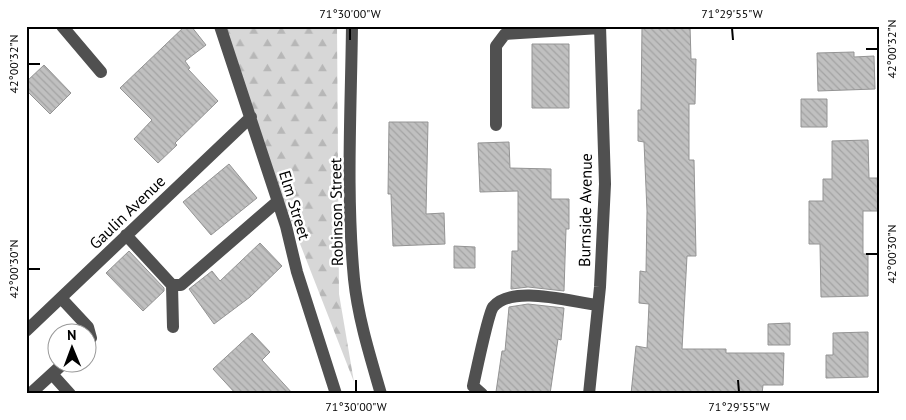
<svg xmlns="http://www.w3.org/2000/svg" width="906" height="420" font-family="'PT Sans',sans-serif">
<style>
.forest{fill:url(#forest-firs)}
.building{fill:url(#building-back-hatch);stroke:#949494}
.lines{fill:none;stroke-linecap:round;stroke-linejoin:round}
.minor{stroke:#505050;stroke-width:12}
.ticks{fill:none;stroke:#000;stroke-width:2}
.labels{text-anchor:middle;stroke-width:5;stroke-linejoin:round;paint-order:stroke}
.street-label{font-size:16px;fill:#000;stroke:#fff}
.neatline{fill:none;stroke:#000;stroke-width:2}
.ticks-label{font-size:12px;text-anchor:middle;fill:#000}
</style>
<defs>
<pattern id="forest-firs" width="22" height="20" patternUnits="userSpaceOnUse" patternTransform="scale(1.25)"><rect width="22" height="20" fill="#d7d7d7"/><path d="M5 1l3.5 6h-7zM16 11l3.5 6h-7z" fill="#b7b7b7"/></pattern>
<pattern id="building-back-hatch" width="6" height="6" patternUnits="userSpaceOnUse" patternTransform="scale(1.25)"><rect width="6" height="6" fill="#c0c0c0"/><path d="M-1 5l2 2M0 0l6 6M5-1l2 2" fill="none" stroke="#a3a3a3"/></pattern>
</defs>
<rect width="100%" height="100%" fill="#fff"/>
<path class="forest" d="M 223,26 L 337,26 L 339,294 L 354,382 L 272,172 Z"/>
<path class="building" d="M 185,26 L 191,26 L 206,45 L 185,61 L 190,68 L 188,69 L 218,101 L 175,143 L 177,145 L 158,163 L 134,139 L 152,120 L 120,88 Z
M 642,26 L 690,26 L 691,59 L 696,59 L 695,104 L 689,104 L 689,160 L 694,160 L 696,256 L 687,256 L 682,349 L 726,349 L 726,353 L 784,353 L 783,385 L 763,385 L 762,394 L 631,394 L 636,346 L 647,348 L 649,304 L 639,303 L 640,271 L 646,272 L 647,211 L 644,142 L 638,141 L 638,110 L 641,110 Z
M 532,44 L 569,44 L 569,108 L 532,108 Z
M 854,52 L 854,57 L 874,56 L 875,89 L 818,91 L 817,53 Z
M 44,65 L 71,93 L 50,114 L 26,90 L 26,82 Z
M 801,99 L 827,99 L 827,127 L 801,127 Z
M 389,122 L 428,122 L 426,214 L 444,213 L 445,244 L 393,246 L 391,194 L 388,194 Z
M 868,140 L 869,178 L 880,178 L 880,211 L 863,211 L 863,254 L 868,254 L 868,296 L 821,297 L 820,244 L 809,244 L 809,201 L 823,201 L 823,179 L 832,179 L 832,141 Z
M 509,142 L 510,168 L 551,169 L 551,199 L 569,199 L 569,229 L 566,229 L 564,291 L 528,287 L 511,289 L 512,251 L 518,251 L 518,191 L 480,192 L 478,143 Z
M 229,164 L 257,198 L 211,235 L 183,202 Z
M 260,243 L 282,266 L 250,297 L 214,324 L 189,289 L 212,271 L 220,281 Z
M 454,246 L 475,247 L 475,268 L 454,268 Z
M 129,251 L 164,288 L 164,291 L 143,311 L 106,273 Z
M 528,304 L 564,308 L 561,340 L 558,339 L 550,394 L 496,392 L 502,351 L 505,351 L 509,307 Z
M 790,323 L 790,345 L 768,345 L 768,324 Z
M 868,332 L 868,377 L 826,378 L 826,355 L 833,355 L 833,333 Z
M 252,333 L 270,352 L 262,360 L 293,394 L 236,394 L 213,369 Z"/>
<g class="lines">
<path class="minor" d="M 62,26 L 101,72
M 220,26 L 286,226 L 297,272 L 336,394
M 352,26 C 351,110 346,195 354,279 C 358,318 370,356 381,394
M 496,125 L 496,46 L 505,34 L 600,28
M 126,235 L 172,285 L 181,285 L 278,201
M 172,285 L 173,327
M 61,298 L 88,327 L 91,338 L 88,341
M 26,331 L 251,117
M 52,374 L 70,394
M 30,394 L 65,362
M 482,394 L 473,386 C 476,373 488,314 493,307 C 512,284 571,302 598,305
M 589,394 L 600,287 L 605,184 L 600,26"/>
</g>
<path class="ticks" d="M 350,28 L 350,40M 732,28 L 733,40M 866,49 L 878,49M 28,64 L 40,64M 866,254 L 878,254M 28,269 L 40,269M 356,380 L 356,392M 738,380 L 739,392"/>
<g class="labels">
<g class="street-label">
<text transform="translate(295 205) rotate(73)" y="6">Elm Street</text>
<text transform="translate(585 210) rotate(-89)" y="6">Burnside Avenue</text>
<text transform="translate(127 212) rotate(-44)" y="6">Gaulin Avenue</text>
<text transform="translate(336 212) rotate(-91)" y="6">Robinson Street</text>
</g>
</g>
<rect width="906" height="420" fill="none" stroke="#ffffff" stroke-width="55"/>
<g transform="translate(72 348) rotate(359)"><circle r="24" fill="#ffffff" stroke="#999999"/>
<path d="M0-4L9 19L0 12L-9 19Z" fill="#000000"/>
<text y="-8" font-size="14" font-weight="bold" text-anchor="middle" fill="#000000">N</text>
</g>
<rect x="28" y="28" width="850" height="364" class="neatline"/>
<g class="ticks-label">
<text x="350" y="18">71°30'00"W</text>
<text x="732" y="18">71°29'55"W</text>
<text transform="translate(892 49) rotate(-90)" y="4">42°00'32"N</text>
<text transform="translate(14 64) rotate(-90)" y="4">42°00'32"N</text>
<text transform="translate(892 254) rotate(-90)" y="4">42°00'30"N</text>
<text transform="translate(14 269) rotate(-90)" y="4">42°00'30"N</text>
<text x="356" y="411">71°30'00"W</text>
<text x="739" y="411">71°29'55"W</text>
</g>
</svg>
